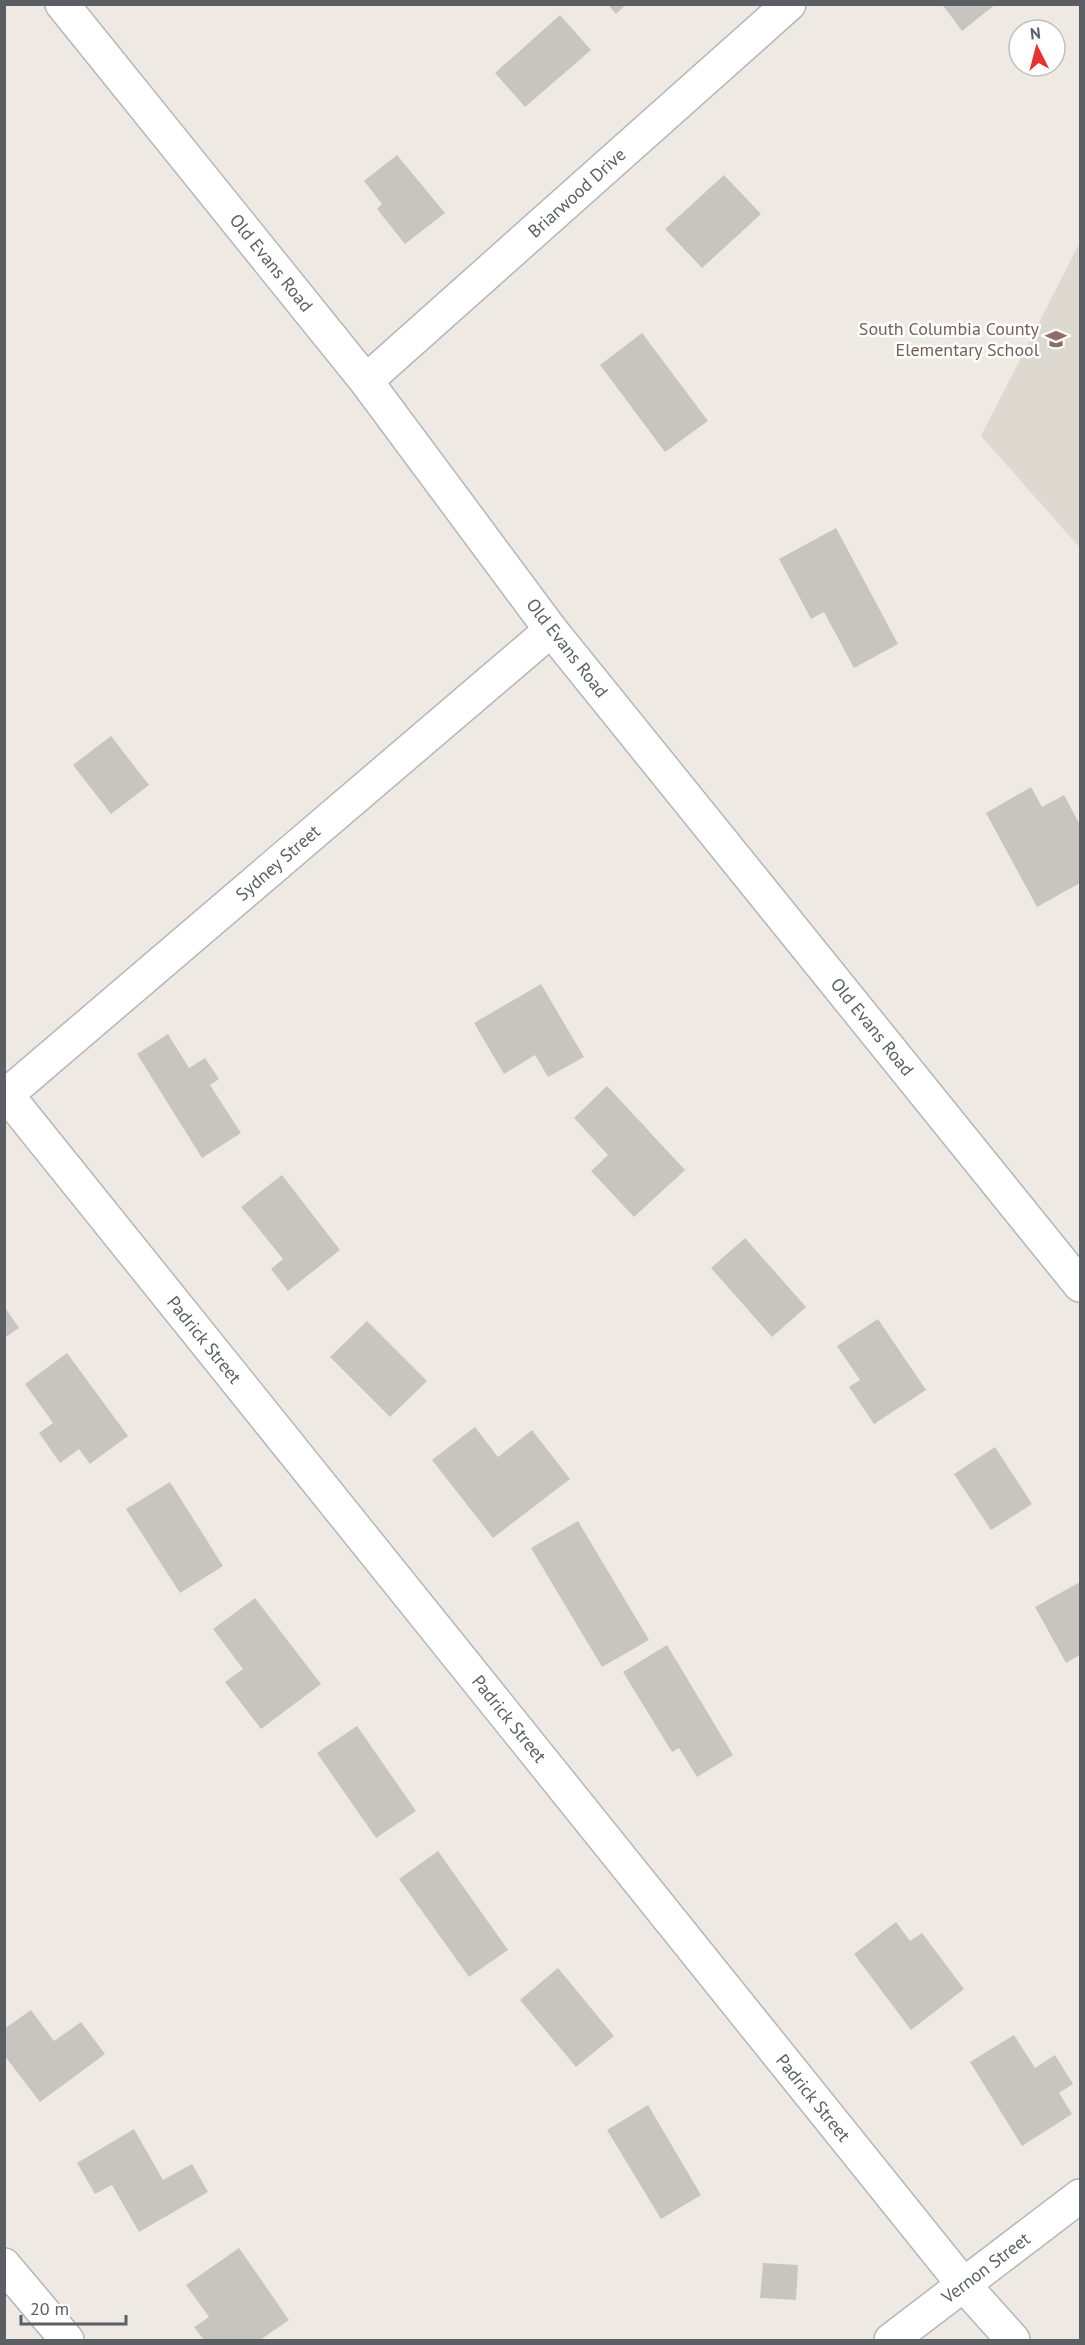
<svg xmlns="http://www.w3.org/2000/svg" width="1085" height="2345" font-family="'PT Sans',sans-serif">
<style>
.education{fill:#ddd9d1}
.building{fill:#c8c5c0}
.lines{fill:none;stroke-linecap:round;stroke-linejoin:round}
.minor-casing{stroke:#b3b6ba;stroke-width:36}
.minor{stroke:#fff;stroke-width:33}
.labels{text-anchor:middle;stroke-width:5;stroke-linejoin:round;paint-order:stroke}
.street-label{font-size:18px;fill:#5b5f63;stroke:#fff}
.education-label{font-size:18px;fill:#785e54;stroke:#fff;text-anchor:end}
</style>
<rect width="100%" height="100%" fill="#eeeae3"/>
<path class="education" d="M 1080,242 L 1080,548 L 981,436 Z"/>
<path class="building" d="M 607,4 L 626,4 L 616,14 Z
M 942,4 L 996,4 L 962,31 Z
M 560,15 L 591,50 L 525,107 L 495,73 Z
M 397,155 L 445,213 L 405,244 L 377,209 L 382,204 L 364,181 Z
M 724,175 L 761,214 L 702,268 L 665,229 Z
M 642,333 L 708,421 L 665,452 L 600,365 Z
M 836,528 L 898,644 L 854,668 L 824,612 L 811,619 L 779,559 Z
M 111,736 L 149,785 L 111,814 L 73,765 Z
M 1031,787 L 1042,807 L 1064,795 L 1080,825 L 1080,883 L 1037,907 L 986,813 Z
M 541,984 L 584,1057 L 548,1077 L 535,1055 L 504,1074 L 474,1023 Z
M 168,1034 L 189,1068 L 205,1058 L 219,1079 L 210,1085 L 241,1133 L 202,1158 L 137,1054 Z
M 607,1086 L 685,1170 L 634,1217 L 591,1171 L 608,1155 L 574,1118 Z
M 282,1175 L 340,1250 L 288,1291 L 271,1269 L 283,1259 L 241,1207 Z
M 745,1238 L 806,1307 L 772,1337 L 711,1268 Z
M 4,1306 L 19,1328 L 4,1338 Z
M 878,1319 L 926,1390 L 874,1424 L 849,1387 L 860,1380 L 837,1346 Z
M 367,1321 L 427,1381 L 390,1417 L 330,1357 Z
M 67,1353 L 128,1436 L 90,1464 L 79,1449 L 60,1463 L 39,1433 L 53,1423 L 25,1384 Z
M 475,1427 L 498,1457 L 532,1430 L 570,1479 L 493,1538 L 432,1460 Z
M 995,1447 L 1032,1504 L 991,1530 L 954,1474 Z
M 170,1482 L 223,1566 L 180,1593 L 126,1509 Z
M 578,1521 L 649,1640 L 602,1667 L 531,1548 Z
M 1080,1582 L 1080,1655 L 1066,1663 L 1035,1607 Z
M 255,1598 L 321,1684 L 261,1729 L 225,1682 L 243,1669 L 213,1629 Z
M 667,1645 L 733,1755 L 697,1777 L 679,1748 L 672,1752 L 623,1672 Z
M 357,1726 L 416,1811 L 376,1838 L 317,1753 Z
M 438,1851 L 508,1950 L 469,1977 L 399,1879 Z
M 896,1922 L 910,1941 L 922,1933 L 964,1989 L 911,2030 L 854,1954 Z
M 558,1968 L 614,2036 L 576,2067 L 520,2000 Z
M 31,2010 L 54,2041 L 81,2022 L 105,2054 L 40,2102 L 4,2055 L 4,2029 Z
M 1014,2035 L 1035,2068 L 1055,2055 L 1073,2084 L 1059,2093 L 1072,2114 L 1022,2146 L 970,2062 Z
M 648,2105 L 701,2195 L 661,2219 L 607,2130 Z
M 134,2129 L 163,2180 L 192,2164 L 208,2192 L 139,2232 L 112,2185 L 95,2194 L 77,2163 Z
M 239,2248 L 289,2320 L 260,2340 L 204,2340 L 194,2327 L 209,2317 L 186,2285 Z
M 763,2263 L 798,2265 L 796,2300 L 760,2298 Z"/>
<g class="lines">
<defs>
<path id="minor" d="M 62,4 L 366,381 L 551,630 L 1080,1285
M 366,381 L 789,4
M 7,1095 L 963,2284 L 1013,2340
M 4,1097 L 551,630
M 4,2265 L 67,2340
M 891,2340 L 1080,2196"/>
</defs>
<use href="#minor" class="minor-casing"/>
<use href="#minor" class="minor"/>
</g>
<defs>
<symbol id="school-bare" viewBox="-9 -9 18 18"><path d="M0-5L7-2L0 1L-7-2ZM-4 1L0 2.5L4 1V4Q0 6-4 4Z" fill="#8d6e63" stroke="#fff" stroke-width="2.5" paint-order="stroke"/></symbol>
</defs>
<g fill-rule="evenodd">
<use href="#school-bare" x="1041" y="324" width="30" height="30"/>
</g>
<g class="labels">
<g class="street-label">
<text transform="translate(577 193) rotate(-42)" y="6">Briarwood Drive</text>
<text transform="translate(271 263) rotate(51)" y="6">Old Evans Road</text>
<text transform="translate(567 648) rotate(52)" y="6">Old Evans Road</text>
<text transform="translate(278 863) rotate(-41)" y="6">Sydney Street</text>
<text transform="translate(872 1027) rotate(51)" y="6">Old Evans Road</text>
<text transform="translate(204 1340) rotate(51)" y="6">Padrick Street</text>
<text transform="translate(509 1719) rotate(51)" y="6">Padrick Street</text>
<text transform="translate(813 2098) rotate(51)" y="6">Padrick Street</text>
<text transform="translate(986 2268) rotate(-37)" y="6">Vernon Street</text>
</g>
<g class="education-label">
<text x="1039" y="335">South Columbia County<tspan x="1039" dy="21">Elementary School</tspan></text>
</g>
</g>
<rect width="1085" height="2345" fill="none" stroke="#5b5f63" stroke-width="12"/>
<g transform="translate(1037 48) rotate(354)"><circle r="28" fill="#ffffff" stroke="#bdbfc1" stroke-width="1.5"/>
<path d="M0-4.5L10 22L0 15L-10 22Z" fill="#e63330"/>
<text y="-9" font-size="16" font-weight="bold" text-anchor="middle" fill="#5b5f63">N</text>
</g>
<path d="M21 2315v9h105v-9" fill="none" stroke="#5b5f63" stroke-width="3"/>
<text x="30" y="2315" font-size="18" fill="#5b5f63" stroke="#ffffff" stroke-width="4.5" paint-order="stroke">20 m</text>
</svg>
